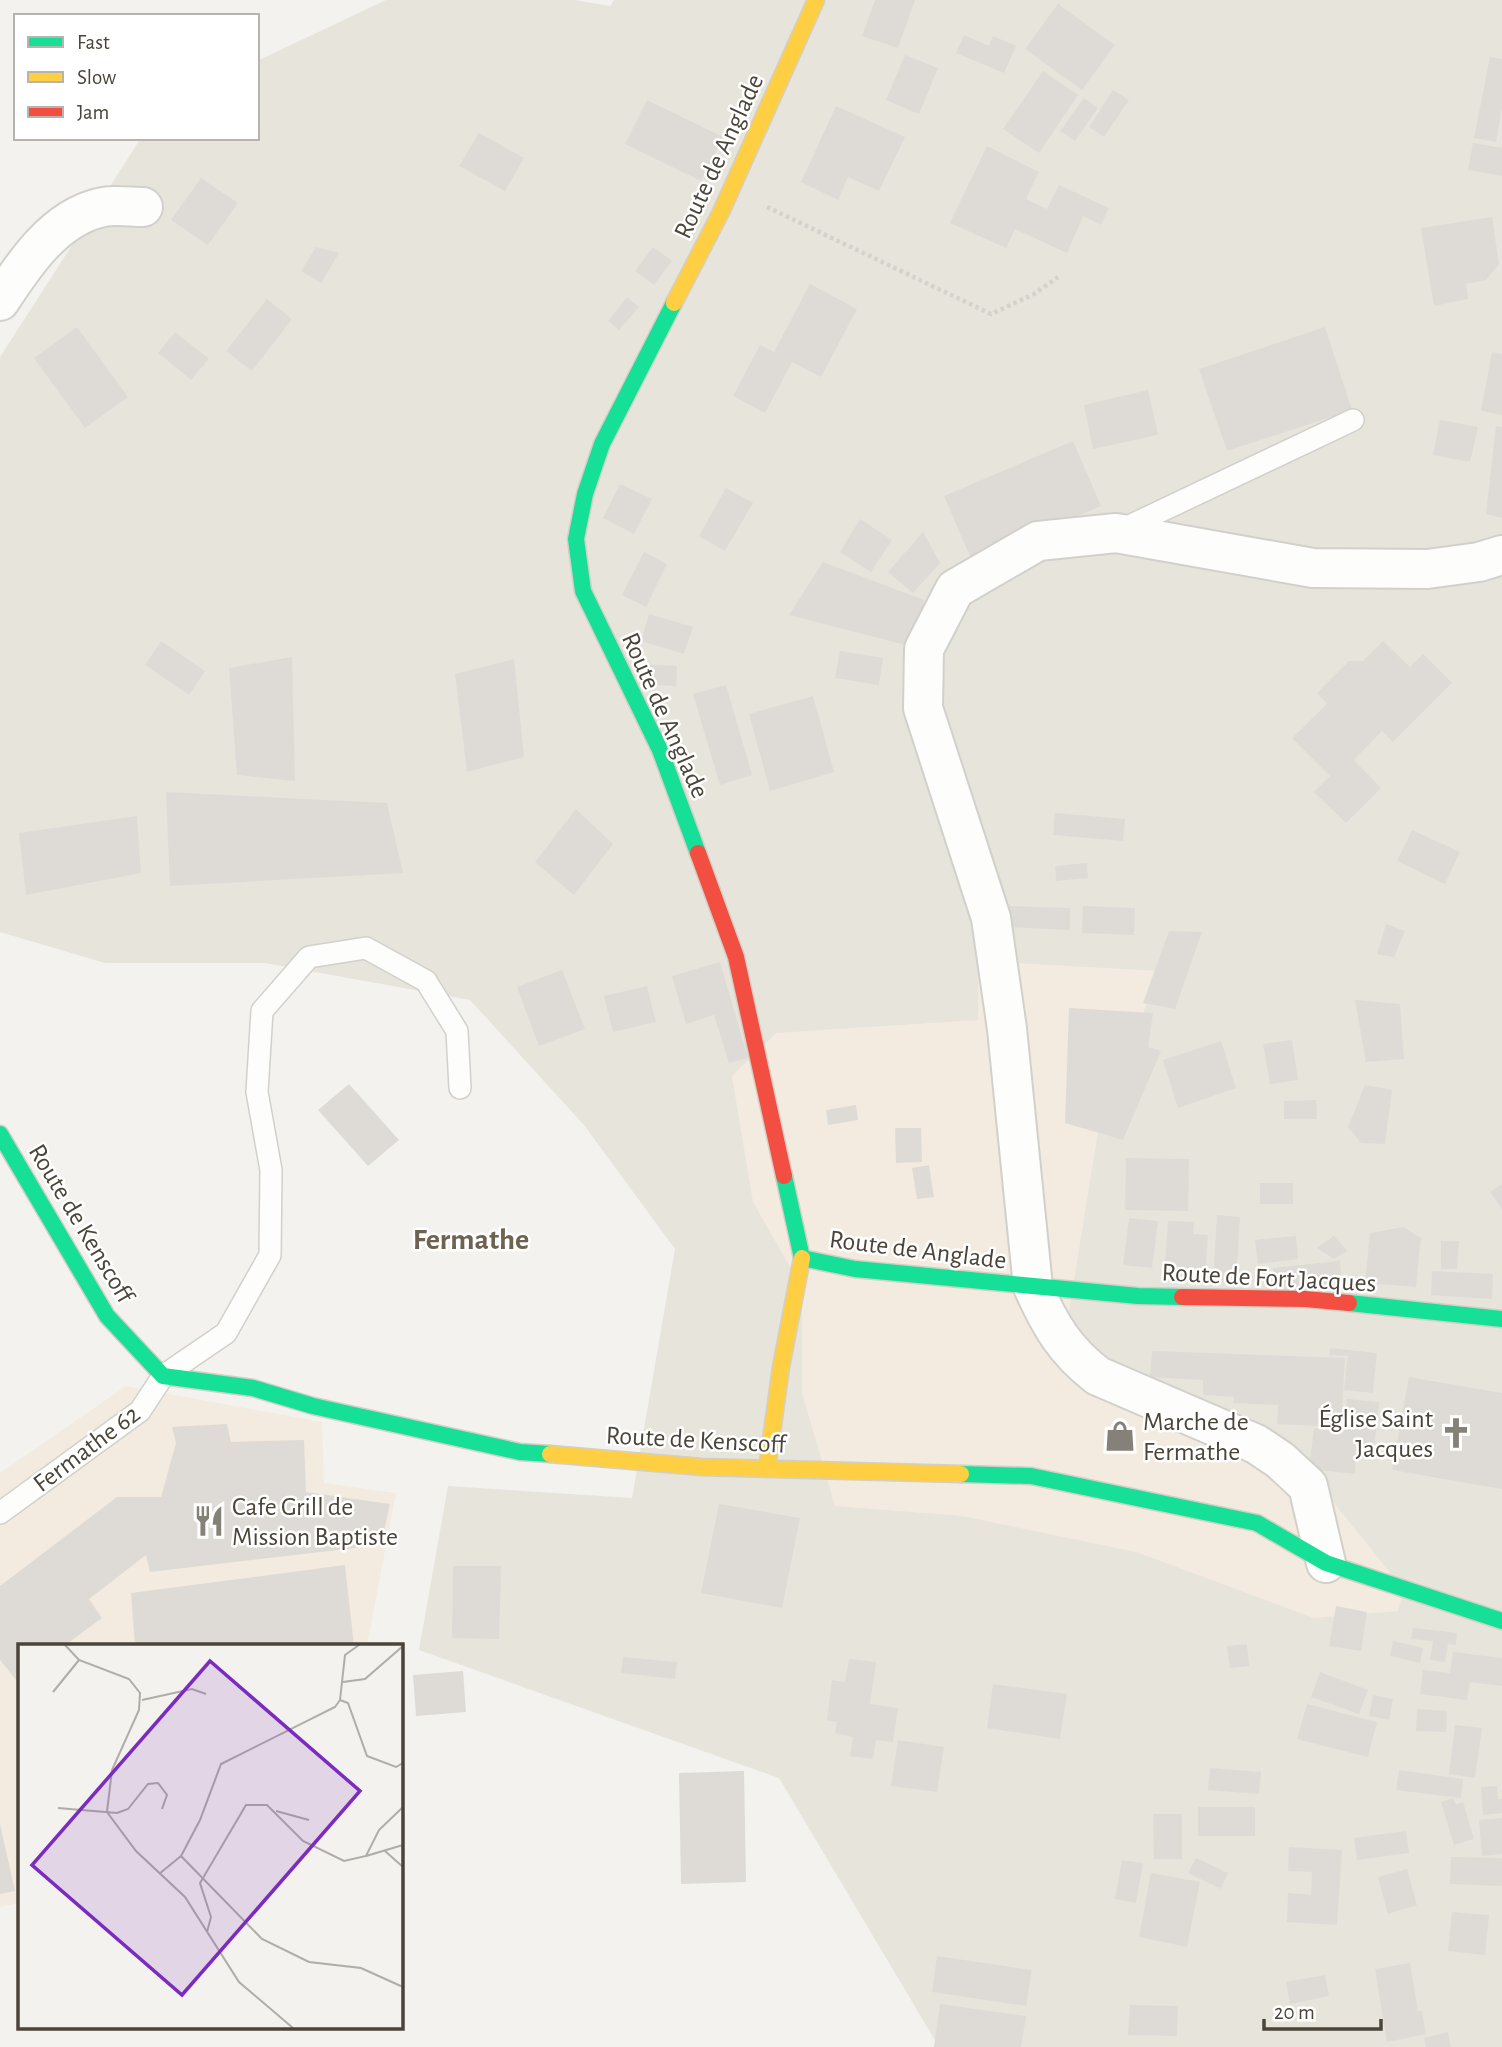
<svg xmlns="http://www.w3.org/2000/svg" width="1502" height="2047" font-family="'Alegreya Sans',sans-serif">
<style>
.residential{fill:#e7e4dc}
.commercial{fill:#f3ebdf}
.building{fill:#dedbd6}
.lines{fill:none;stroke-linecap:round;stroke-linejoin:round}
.lane-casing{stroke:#d2d0cb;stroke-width:24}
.street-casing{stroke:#d2d0cb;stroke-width:42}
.fast-casing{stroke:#d3cfc5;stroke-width:19}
.slow-casing{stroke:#d3cfc5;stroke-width:19}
.jam-casing{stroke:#d3cfc5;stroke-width:19}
.path{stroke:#d3d2cc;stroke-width:4.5;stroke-dasharray:3.5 3.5;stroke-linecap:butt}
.lane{stroke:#fdfdfc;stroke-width:21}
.street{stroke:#fdfdfc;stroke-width:38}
.fast{stroke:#16e098;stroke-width:16}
.slow{stroke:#ffcf43;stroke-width:16}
.jam{stroke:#f24e42;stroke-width:16}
.labels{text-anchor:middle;stroke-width:5;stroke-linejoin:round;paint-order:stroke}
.street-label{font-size:26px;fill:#4b4439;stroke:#fff}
.poi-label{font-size:26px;fill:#4b4439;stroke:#fff;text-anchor:start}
.quarter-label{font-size:30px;font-weight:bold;fill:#6e6250;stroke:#fff}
.inset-road{fill:none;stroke:#b0aca6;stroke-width:2}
.view{fill:#7b2cbf;fill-opacity:0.15;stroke:#7b2cbf;stroke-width:3.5}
.inset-edge{fill:none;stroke:#4b4439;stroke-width:3.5}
</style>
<rect width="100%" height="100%" fill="#f4f2ee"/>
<path class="residential" d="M 386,0 L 575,0 L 610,6 L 614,0 L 1502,0 L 1502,2047 L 939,2047 L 779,1778 L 419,1650 L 448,1486 L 632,1498 L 675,1249 L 584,1125 L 470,1000 L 265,963 L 105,963 L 0,932 L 0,357 L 141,138 L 257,138 L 257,61 Z"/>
<path class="commercial" d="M 979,961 L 1159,971 L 1098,1132 L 1066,1330 L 1167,1404 L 1269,1450 L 1334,1503 L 1404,1590 L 1398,1611 L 1314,1618 L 1136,1552 L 962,1516 L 835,1506 L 802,1393 L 802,1288 L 753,1202 L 732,1076 L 776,1033 L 978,1020 Z
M 126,1386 L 322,1422 L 324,1483 L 396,1493 L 367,1646 L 19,1646 L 19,1903 L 0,1907 L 0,1473 Z"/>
<path class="building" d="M 875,0 L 915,0 L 898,48 L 862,36 Z
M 1058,4 L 1115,45 L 1082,90 L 1025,49 Z
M 964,35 L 989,46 L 993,36 L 1016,46 L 1004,73 L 956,53 Z
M 905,55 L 938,68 L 919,114 L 886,100 Z
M 1490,57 L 1502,59 L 1502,107 L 1496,142 L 1474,138 Z
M 1043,71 L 1078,95 L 1039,153 L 1003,129 Z
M 1113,90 L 1129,100 L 1104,137 L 1089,127 Z
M 1084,98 L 1098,108 L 1075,141 L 1060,131 Z
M 647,100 L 723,137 L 701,181 L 625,144 Z
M 836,106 L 905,137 L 879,191 L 848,177 L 838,200 L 801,182 Z
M 479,133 L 524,158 L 505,191 L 459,166 Z
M 1473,143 L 1502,148 L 1502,176 L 1468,170 Z
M 987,146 L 1039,172 L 1026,199 L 1047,209 L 1059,185 L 1109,208 L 1101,225 L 1083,216 L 1067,253 L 1015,229 L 1006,248 L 950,223 Z
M 201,178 L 238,203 L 208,245 L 171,220 Z
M 1492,217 L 1499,264 L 1486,280 L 1466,284 L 1468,299 L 1434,306 L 1421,228 Z
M 316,247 L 339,253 L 321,283 L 301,271 Z
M 653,247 L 672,261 L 654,285 L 635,271 Z
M 810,284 L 857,309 L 821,377 L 792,362 L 765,413 L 733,396 L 760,345 L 774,352 Z
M 627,297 L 639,307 L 619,330 L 608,321 Z
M 267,299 L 292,319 L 252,371 L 226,351 Z
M 77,327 L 128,397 L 85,428 L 34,358 Z
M 1325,327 L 1352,410 L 1227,451 L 1199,369 Z
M 175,332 L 209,359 L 191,380 L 158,353 Z
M 1492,352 L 1502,354 L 1502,415 L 1481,411 Z
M 1148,390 L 1158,435 L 1093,449 L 1084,405 Z
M 1440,420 L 1478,427 L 1470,462 L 1433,455 Z
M 1496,426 L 1502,427 L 1502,518 L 1486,514 Z
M 1073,441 L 1101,506 L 972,561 L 944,496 Z
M 620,484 L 652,499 L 634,534 L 603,518 Z
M 726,488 L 753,503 L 725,551 L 699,536 Z
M 860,519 L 892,540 L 871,572 L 840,552 Z
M 923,532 L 940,563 L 913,593 L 888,572 Z
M 644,552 L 667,564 L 646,607 L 622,595 Z
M 823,562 L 924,600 L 913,647 L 789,615 Z
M 649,614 L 693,627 L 684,654 L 641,641 Z
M 161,641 L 205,671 L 189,695 L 145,665 Z
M 1383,641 L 1410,667 L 1423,654 L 1452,683 L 1393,742 L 1382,731 L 1354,760 L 1381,788 L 1346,823 L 1314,792 L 1330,776 L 1292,738 L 1327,704 L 1317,693 L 1349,661 L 1363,661 Z
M 840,651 L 883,658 L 879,685 L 835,678 Z
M 292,657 L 295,781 L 237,775 L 229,668 Z
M 514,659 L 524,757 L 467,772 L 455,674 Z
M 640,664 L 677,666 L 676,686 L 639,684 Z
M 726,685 L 752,775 L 720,785 L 693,694 Z
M 813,696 L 834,772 L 770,791 L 749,714 Z
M 166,792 L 387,803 L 403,873 L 170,886 Z
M 576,809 L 613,844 L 574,895 L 535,862 Z
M 1055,813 L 1125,819 L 1123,841 L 1053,835 Z
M 137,816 L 141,873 L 26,895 L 19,833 Z
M 1412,830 L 1460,852 L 1445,884 L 1397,861 Z
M 1087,863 L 1088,878 L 1056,881 L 1055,866 Z
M 1007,906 L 1070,908 L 1070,930 L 1006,927 Z
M 1083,906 L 1135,908 L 1134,935 L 1082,933 Z
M 1386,924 L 1405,931 L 1394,957 L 1377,954 Z
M 1169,931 L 1202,932 L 1175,1009 L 1143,1003 Z
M 720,962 L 748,1058 L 729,1063 L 714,1015 L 686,1024 L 672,976 Z
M 562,970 L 585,1029 L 539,1046 L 517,987 Z
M 647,986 L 656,1022 L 613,1032 L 604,996 Z
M 1355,1000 L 1400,1004 L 1404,1059 L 1366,1062 Z
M 1069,1008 L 1153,1013 L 1148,1047 L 1161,1051 L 1123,1140 L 1065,1123 Z
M 1292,1040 L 1298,1080 L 1270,1084 L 1263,1044 Z
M 1221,1041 L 1236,1088 L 1178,1108 L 1163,1060 Z
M 349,1084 L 399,1140 L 368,1166 L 318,1110 Z
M 1365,1085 L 1392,1090 L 1385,1144 L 1361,1143 L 1348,1127 Z
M 1316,1100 L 1317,1119 L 1284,1119 L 1284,1101 Z
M 856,1105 L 858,1120 L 828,1125 L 826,1110 Z
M 895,1128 L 921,1128 L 922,1162 L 896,1163 Z
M 1126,1158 L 1189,1159 L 1188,1211 L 1125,1210 Z
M 929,1165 L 934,1197 L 917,1199 L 912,1168 Z
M 1260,1183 L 1293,1183 L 1293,1204 L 1260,1204 Z
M 1502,1184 L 1502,1209 L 1490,1192 Z
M 1217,1215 L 1240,1217 L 1236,1282 L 1213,1281 Z
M 1129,1218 L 1158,1221 L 1152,1268 L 1123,1265 Z
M 1168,1221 L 1194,1222 L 1193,1234 L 1208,1235 L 1205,1280 L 1164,1277 Z
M 1403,1227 L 1421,1238 L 1416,1287 L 1365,1283 L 1370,1233 Z
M 1296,1236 L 1298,1259 L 1258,1264 L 1255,1240 Z
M 1334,1236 L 1347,1251 L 1334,1259 L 1317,1248 Z
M 1441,1241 L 1459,1241 L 1457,1269 L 1441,1269 Z
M 1340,1261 L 1342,1286 L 1276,1294 L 1273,1268 Z
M 1432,1271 L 1493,1274 L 1492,1299 L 1431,1295 Z
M 1330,1348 L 1377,1353 L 1373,1393 L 1344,1390 L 1348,1356 L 1329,1355 Z
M 1152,1351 L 1345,1358 L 1341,1427 L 1277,1424 L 1278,1405 L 1233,1403 L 1234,1397 L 1203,1395 L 1203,1380 L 1150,1377 Z
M 1409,1377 L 1502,1393 L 1502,1489 L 1392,1470 Z
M 1347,1399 L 1379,1402 L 1373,1459 L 1356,1457 L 1355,1474 L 1309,1469 L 1314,1428 L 1343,1431 Z
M 227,1424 L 231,1442 L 304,1440 L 306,1492 L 390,1504 L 381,1545 L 150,1572 L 146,1555 L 89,1599 L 102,1618 L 64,1646 L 19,1646 L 17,1681 L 0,1660 L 0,1586 L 117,1497 L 161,1497 L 176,1443 L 172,1427 Z
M 719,1504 L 800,1518 L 782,1608 L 701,1593 Z
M 345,1565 L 354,1646 L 135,1646 L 131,1593 Z
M 453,1566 L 501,1566 L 499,1639 L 452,1638 Z
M 1336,1606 L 1367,1612 L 1361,1651 L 1329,1646 Z
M 1413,1628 L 1457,1633 L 1456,1645 L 1448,1644 L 1445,1662 L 1430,1660 L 1433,1641 L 1411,1639 Z
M 1393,1641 L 1423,1648 L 1420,1663 L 1390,1656 Z
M 1247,1644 L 1249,1666 L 1230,1668 L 1227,1646 Z
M 1453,1652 L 1502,1658 L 1502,1686 L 1470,1682 L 1467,1700 L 1420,1694 L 1423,1670 L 1450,1673 Z
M 623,1657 L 677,1662 L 675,1679 L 621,1673 Z
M 849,1659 L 876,1662 L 870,1704 L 898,1708 L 893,1742 L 876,1740 L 873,1759 L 850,1756 L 853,1737 L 835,1733 L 837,1722 L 827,1720 L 832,1680 L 845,1682 Z
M 463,1671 L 466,1712 L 416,1716 L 413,1675 Z
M 1320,1672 L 1368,1690 L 1359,1714 L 1311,1697 Z
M 993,1684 L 1067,1694 L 1060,1739 L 987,1728 Z
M 1373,1695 L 1393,1699 L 1389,1720 L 1369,1716 Z
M 1307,1704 L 1377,1722 L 1368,1757 L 1297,1739 Z
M 1417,1709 L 1447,1711 L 1446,1732 L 1416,1731 Z
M 1455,1725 L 1482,1728 L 1475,1778 L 1449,1774 Z
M 898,1740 L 944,1747 L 937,1792 L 891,1786 Z
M 1210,1768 L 1261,1772 L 1259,1794 L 1208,1790 Z
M 1399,1770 L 1463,1779 L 1461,1798 L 1396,1790 Z
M 744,1771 L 746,1882 L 681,1884 L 679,1773 Z
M 1497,1786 L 1498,1799 L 1502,1799 L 1502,1813 L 1483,1815 L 1481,1787 Z
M 1453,1798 L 1456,1804 L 1463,1802 L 1474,1839 L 1454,1845 L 1441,1802 Z
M 1198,1807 L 1255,1807 L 1255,1836 L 1198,1836 Z
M 1153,1814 L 1182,1814 L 1182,1859 L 1154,1859 Z
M 1502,1818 L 1502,1854 L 1482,1856 L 1479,1820 Z
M 0,1824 L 15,1891 L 0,1894 Z
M 1406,1831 L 1409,1853 L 1357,1860 L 1354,1838 Z
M 1289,1847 L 1342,1850 L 1337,1925 L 1287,1922 L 1288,1893 L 1311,1895 L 1312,1872 L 1288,1871 Z
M 1451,1857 L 1502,1858 L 1502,1886 L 1450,1884 Z
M 1196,1858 L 1228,1873 L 1221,1889 L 1188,1873 Z
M 1122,1860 L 1143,1863 L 1136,1903 L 1115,1899 Z
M 1407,1869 L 1417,1905 L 1388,1914 L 1378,1877 Z
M 1151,1873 L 1200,1882 L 1187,1947 L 1139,1937 Z
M 1452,1912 L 1489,1915 L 1485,1955 L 1448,1951 Z
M 937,1956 L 1032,1970 L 1026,2006 L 932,1992 Z
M 1410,1963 L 1418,2011 L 1422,2011 L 1426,2034 L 1387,2042 L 1375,1969 Z
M 1325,1975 L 1329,1996 L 1290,2004 L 1286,1982 Z
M 940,2004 L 1026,2016 L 1021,2047 L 934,2047 Z
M 1130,2005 L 1178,2006 L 1177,2036 L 1128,2035 Z
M 1448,2032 L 1451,2047 L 1426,2047 L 1424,2038 Z"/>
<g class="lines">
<defs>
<path id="lane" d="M 1121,530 L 1353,420
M 0,1513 L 140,1411 L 163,1376 L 226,1333 L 270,1255 L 271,1170 L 257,1092 L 262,1011 L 309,957 L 366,948 L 426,981 L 457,1031 L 460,1088"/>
<path id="street" d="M 0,301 C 24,264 54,219 99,208 C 112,204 130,207 143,207
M 1326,1563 L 1308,1486 L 1280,1460 L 1256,1444 L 1098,1376 C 1065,1351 1050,1325 1033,1287 L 1007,1029 L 991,918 L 923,708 L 924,649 L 955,589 L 1038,541 L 1116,533 L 1313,568 L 1427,569 L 1479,562 L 1502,555"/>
<path id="fast" d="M 674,303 L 602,444 L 585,494 L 576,539 L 583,591 L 660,750 L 698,853
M 0,1134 L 107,1316 L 163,1376 L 253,1388 L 313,1406 L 520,1452 L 550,1454
M 784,1176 L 802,1258 L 855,1269 L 1138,1296 L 1182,1297
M 1349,1303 L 1502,1319
M 961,1474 L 1031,1476 L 1257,1523 L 1326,1563 L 1502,1621"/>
<path id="slow" d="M 674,303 L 721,212 L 816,0
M 550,1454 L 702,1467 L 961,1474
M 767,1469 L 781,1367 L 802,1258"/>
<path id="jam" d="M 698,853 L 736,957 L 784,1176
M 1182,1297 L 1305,1299 L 1349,1303"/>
</defs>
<use href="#lane" class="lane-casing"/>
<use href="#street" class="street-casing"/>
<use href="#fast" class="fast-casing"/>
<use href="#slow" class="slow-casing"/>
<use href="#jam" class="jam-casing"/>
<path class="path" d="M 767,207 L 991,314 L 1034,294 L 1058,277"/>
<use href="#lane" class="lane"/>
<use href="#street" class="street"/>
<use href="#fast" class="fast"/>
<use href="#slow" class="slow"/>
<use href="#jam" class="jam"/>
</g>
<defs>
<symbol id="church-bare" viewBox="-9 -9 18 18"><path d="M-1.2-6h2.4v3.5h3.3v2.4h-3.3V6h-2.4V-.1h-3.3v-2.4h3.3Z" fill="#868178" stroke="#fff" stroke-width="2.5" paint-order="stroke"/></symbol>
<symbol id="shop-bare" viewBox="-9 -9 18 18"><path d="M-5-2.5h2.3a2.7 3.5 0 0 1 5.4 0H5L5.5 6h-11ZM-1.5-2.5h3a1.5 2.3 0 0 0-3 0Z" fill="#868178" stroke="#fff" stroke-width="2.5" paint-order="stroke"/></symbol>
<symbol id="restaurant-bare" viewBox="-9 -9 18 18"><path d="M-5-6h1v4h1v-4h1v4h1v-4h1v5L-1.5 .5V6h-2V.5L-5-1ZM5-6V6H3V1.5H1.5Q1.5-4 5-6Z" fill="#868178" stroke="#fff" stroke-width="2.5" paint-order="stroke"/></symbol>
</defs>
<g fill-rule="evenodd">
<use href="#church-bare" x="1434" y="1411" width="44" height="44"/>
<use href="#shop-bare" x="1098" y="1414" width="44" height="44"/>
<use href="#restaurant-bare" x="187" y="1499" width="44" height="44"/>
</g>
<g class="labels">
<g class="street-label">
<text transform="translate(718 156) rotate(-65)" y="9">Route de Anglade</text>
<text transform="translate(666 715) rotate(66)" y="9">Route de Anglade</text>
<text transform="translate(82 1223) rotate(59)" y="9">Route de Kenscoff</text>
<text transform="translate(918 1249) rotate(7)" y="9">Route de Anglade</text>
<text transform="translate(1269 1277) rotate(3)" y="9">Route de Fort Jacques</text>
<text transform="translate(696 1439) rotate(3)" y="9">Route de Kenscoff</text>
<text transform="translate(86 1448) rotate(-37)" y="9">Fermathe 62</text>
</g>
<g class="poi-label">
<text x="1433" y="1427" text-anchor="end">Église Saint<tspan x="1433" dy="30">Jacques</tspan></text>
<text x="1143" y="1430">Marche de<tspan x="1143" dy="30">Fermathe</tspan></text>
<text x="232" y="1515">Cafe Grill de<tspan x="232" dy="30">Mission Baptiste</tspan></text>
</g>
<g class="quarter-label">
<text x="471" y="1249">Fermathe</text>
</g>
</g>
<g transform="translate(18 1644)">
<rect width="385" height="385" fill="#f4f2ee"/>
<path class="inset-road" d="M 47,1 L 61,16 L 111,35 L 122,49 L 121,66 L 94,126 L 89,168 L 118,207 L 167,253 L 221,338 L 275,384M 341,1 L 327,11 L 322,56 L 317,63 L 203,120 L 182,176 L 163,212 L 244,295 L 291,318 L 343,324 L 385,343M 325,38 L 347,35 L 385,2M 35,48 L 61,16M 124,56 L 174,45 L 188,50M 322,56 L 330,59 L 349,112 L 378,123 L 385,119M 40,164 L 99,169 L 110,165 L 130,140 L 140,139 L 149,151 L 144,165M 258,167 L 291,176M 367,207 L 385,223M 348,212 L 385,201M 141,230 L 163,212M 189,288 L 193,273 L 182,239 L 228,161 L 249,161 L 285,197 L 326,217 L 348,212 L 361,186 L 385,163"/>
<path class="view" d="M 192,17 L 342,147 L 164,351 L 14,221 Z"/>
<rect width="385" height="385" class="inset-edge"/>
</g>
<rect x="14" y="14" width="245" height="126" fill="#ffffff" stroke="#b7b4b0" stroke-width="2"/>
<rect x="28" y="37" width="35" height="10" fill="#16e098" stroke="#b7b4b0" stroke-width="2"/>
<text x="77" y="49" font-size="21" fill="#4b4439">Fast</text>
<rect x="28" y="72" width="35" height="10" fill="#ffcf43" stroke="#b7b4b0" stroke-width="2"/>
<text x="77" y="84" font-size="21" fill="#4b4439">Slow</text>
<rect x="28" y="107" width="35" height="10" fill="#f24e42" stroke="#b7b4b0" stroke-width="2"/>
<text x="77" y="119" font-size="21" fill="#4b4439">Jam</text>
<path d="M1264 2019v10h117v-10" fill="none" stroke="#4b4439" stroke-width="3.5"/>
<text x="1274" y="2019" font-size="21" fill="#4b4439" stroke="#ffffff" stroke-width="5" paint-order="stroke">20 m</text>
</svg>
